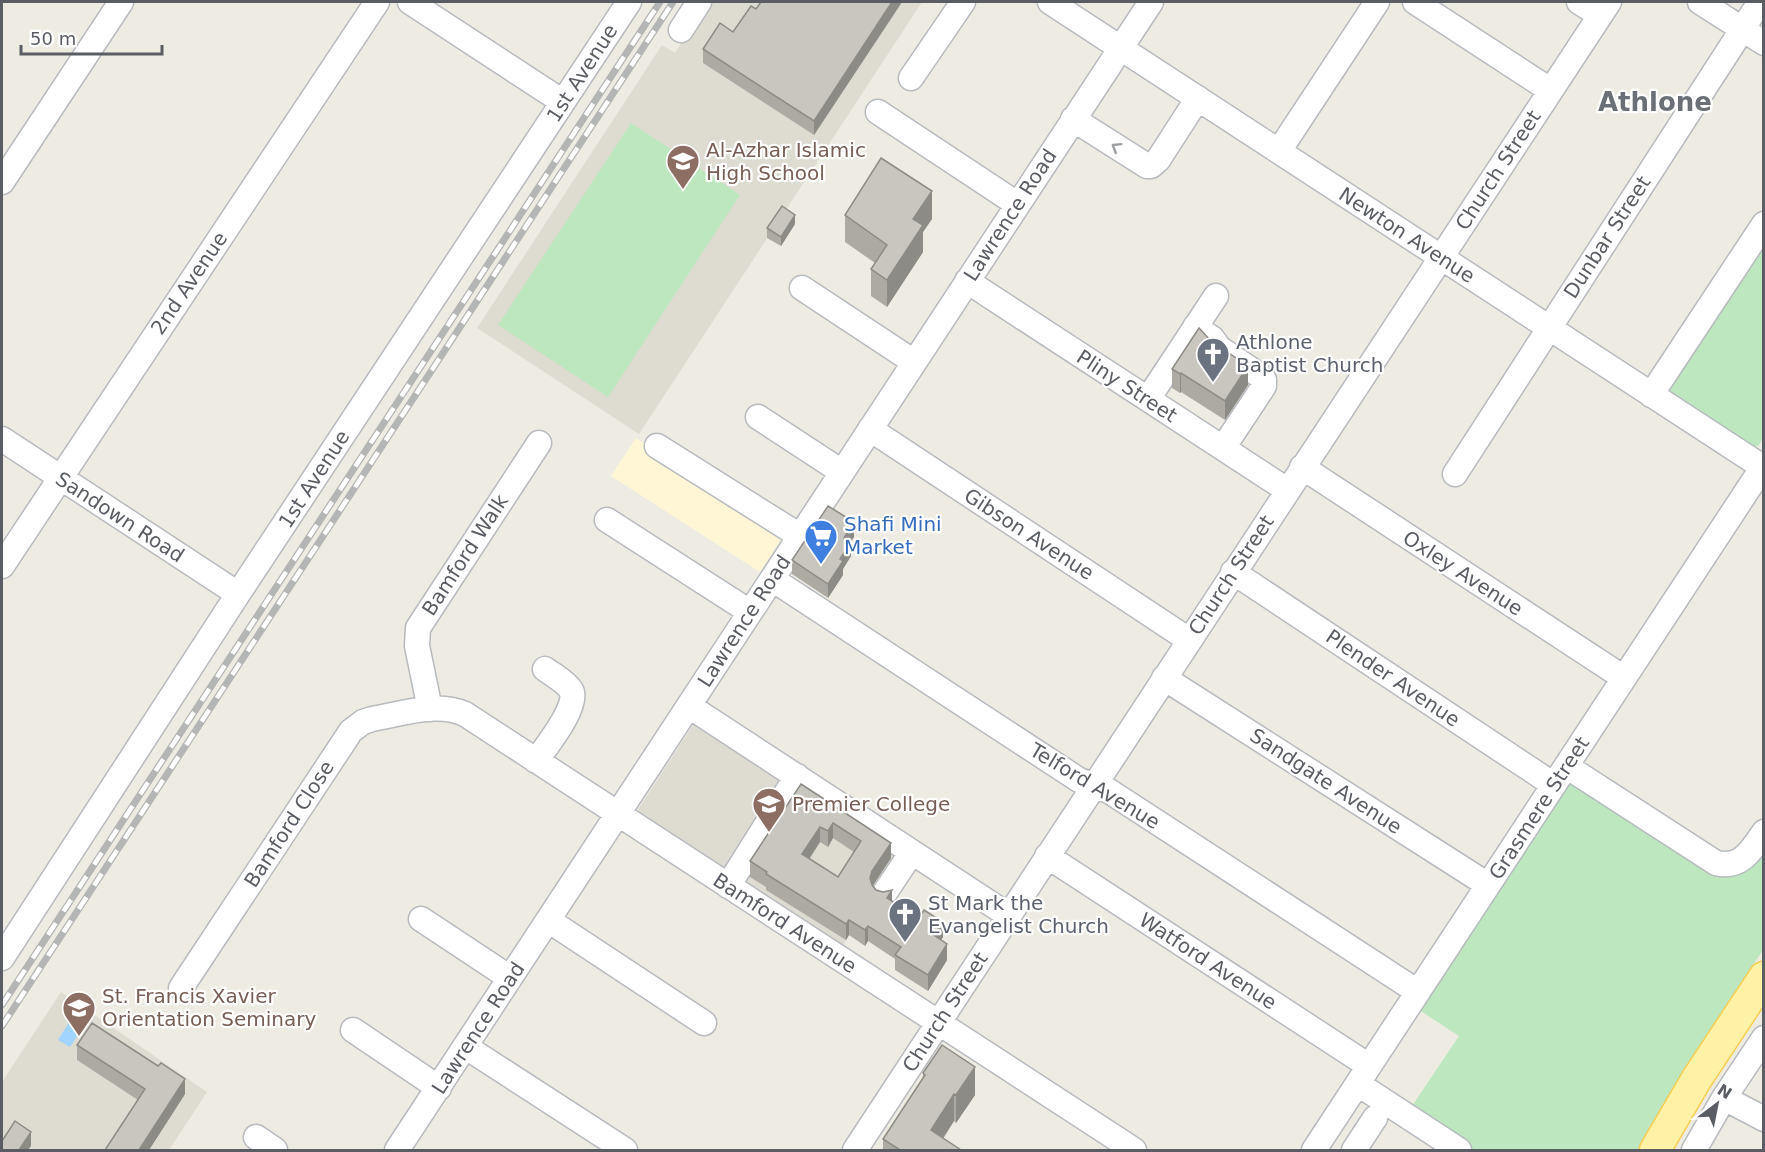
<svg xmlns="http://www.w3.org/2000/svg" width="1765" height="1152" font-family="'DejaVu Sans',sans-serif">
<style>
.commercial{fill:#fff6d6}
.education{fill:#dedbd1}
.green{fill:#bde7be}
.water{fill:#a1d4ff}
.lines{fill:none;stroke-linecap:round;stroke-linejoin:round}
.minor-casing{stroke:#b7babf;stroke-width:27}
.major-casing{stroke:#f8cd51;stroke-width:33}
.minor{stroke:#fff;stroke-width:24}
.major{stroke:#fff2a6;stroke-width:30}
.rail-casing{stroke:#b4b5b5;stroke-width:7}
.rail{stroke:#fff;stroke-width:4.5;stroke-dasharray:14;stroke-linecap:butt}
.wall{fill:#adaaa4;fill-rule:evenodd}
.shaded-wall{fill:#8d8b86}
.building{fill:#c9c6bf;stroke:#8d8b86;stroke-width:1.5;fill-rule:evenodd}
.oneway{stroke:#9c9ea2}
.labels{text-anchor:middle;stroke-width:4.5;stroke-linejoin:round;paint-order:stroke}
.street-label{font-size:20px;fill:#5a5e64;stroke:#fff}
.education-label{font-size:20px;fill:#785e54;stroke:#fff;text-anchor:start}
.worship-label{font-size:20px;fill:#5b616d;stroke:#fff;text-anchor:start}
.shop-label{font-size:20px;fill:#366cbe;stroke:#fff;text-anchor:start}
.district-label{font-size:26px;font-weight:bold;fill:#6b7076;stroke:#fff}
</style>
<rect width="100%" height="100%" fill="#eeece2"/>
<path class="commercial" d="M 636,438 L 784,534 L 760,572 L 611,476 Z"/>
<path class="education" d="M 708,2 L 922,2 L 639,434 L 477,328 L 662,45 L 675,53 Z
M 695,722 L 900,856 L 843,945 L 637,811 Z
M 61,992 L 207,1092 L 169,1150 L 2,1150 L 2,1082 Z"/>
<path class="green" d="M 631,123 L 740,195 L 608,397 L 498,325 Z
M 1763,238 L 1763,438 L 1759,445 L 1754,448 L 1668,395 L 1665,387 Z
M 1566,780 L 1697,865 L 1701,863 C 1738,882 1740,881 1763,846 L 1763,950 L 1726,1005 L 1638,1150 L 1474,1150 L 1410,1109 L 1459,1036 L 1416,1008 Z"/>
<path class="water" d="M 73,1016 L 85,1024 L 70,1047 L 58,1040 Z"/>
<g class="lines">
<defs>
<path id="minor" d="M 410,2 L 563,102
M 1050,2 L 1764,468
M 1415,2 L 1550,90
M 1579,2 L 1600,15
M 1700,2 L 1764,43
M 681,30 L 699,2
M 911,78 L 963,2
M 878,112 L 1017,204
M 1073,119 L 1147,166 L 1151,166 L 1158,160 L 1198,98
M 1279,151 L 1377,2
M 2,182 L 121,2
M 967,281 L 1287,490
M 802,288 L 914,362
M 1195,327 L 1212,338 L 1219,348 L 1259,375 L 1264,380 L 1264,386 L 1223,448
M 1651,395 L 1764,224
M 1148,399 L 1216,296
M 758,417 L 842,472
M 870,429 L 1189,640
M 2,439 L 238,594
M 657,446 L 800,536
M 1302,467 L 1624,678
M 1455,474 L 1760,2
M 607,520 L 750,612
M 2,566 L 377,2
M 1233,572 L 1554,785
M 772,579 L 1079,780 L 1109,791 L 1418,992
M 1164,678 L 1488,885
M 689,706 L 1008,915
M 430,709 L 417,646 L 418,628 L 539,443
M 536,761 C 545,748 580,705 571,690 C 566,682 553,675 545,669
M 1566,766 L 1716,863 C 1741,869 1751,851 1764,832
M 1047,856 L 1369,1066
M 728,886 L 797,776
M 884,894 L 912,852
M 421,919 L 510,978
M 548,920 L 704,1023
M 2,958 L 238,594 L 629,2
M 181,988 L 351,731 L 363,722 L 372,719 C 402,714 437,701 465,714 L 1134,1150
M 353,1030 L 439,1088
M 466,1047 L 625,1150
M 1358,1084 L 1459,1150
M 1724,1098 L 1764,1119
M 256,1137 L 275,1150
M 397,1150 L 1151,2
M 855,1150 L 1609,2
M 1314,1150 L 1764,465
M 1354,1150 L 1375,1118
M 1694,1150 L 1724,1098 L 1764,1038"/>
<path id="major" d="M 1655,1150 L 1696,1080 L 1764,977"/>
</defs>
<use href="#minor" class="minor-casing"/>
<use href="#major" class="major-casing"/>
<use href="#minor" class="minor"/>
<use href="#major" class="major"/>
<defs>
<path id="rail" d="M 2,1005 L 660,2
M 2,1026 L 673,2"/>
</defs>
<use href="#rail" class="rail-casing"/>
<use href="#rail" class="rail"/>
</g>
<path class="wall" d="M 902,2 L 814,135 L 703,63 L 703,49 L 733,32 Z
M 845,215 L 932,219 L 923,232 L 923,252 L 887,307 L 871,296 L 871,269 L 875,263 L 845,242 Z
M 795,224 L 781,246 L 767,238 L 767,228 Z
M 1172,369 L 1248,385 L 1225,420 L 1181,392 L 1180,393 L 1172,388 Z
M 854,537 L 850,542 L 851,556 L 843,569 L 843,575 L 828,598 L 792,574 L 792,560 Z
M 801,784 L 891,858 L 872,886 L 876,890 L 943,937 L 941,940 L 947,960 L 928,991 L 895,970 L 895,959 L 868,941 L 865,946 L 849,935 L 846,940 L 766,890 L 766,887 L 750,877 L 750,861 ZM 833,838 L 854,852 L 838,877 L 809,859 L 820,842 L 828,847 Z
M 77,1045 L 185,1094 L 149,1150 L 105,1150 L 138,1100 L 77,1060 Z
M 923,1073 L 975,1095 L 956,1123 L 954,1121 L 943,1139 L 961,1150 L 883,1150 L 883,1139 L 923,1078 Z"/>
<path class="shaded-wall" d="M 892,2 L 902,2 L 814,135 L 814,121 Z
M 932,191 L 932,219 L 923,232 L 923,252 L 887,307 L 887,280 L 913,219 Z
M 795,215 L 795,224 L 781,246 L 781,237 Z
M 1248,366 L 1248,385 L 1225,420 L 1225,401 Z
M 1181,373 L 1181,392 L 1180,393 L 1180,374 Z
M 854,522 L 854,537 L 844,552 L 844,538 Z
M 851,542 L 851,556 L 843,569 L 843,575 L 828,598 L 828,584 L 840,559 Z
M 833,823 L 833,838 L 828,847 L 828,831 Z
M 820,827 L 820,842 L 802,870 L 802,854 Z
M 891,843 L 891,858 L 872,887 L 870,878 L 872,871 Z
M 892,890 L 892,906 L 887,898 Z
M 849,920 L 849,935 L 846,940 L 846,924 Z
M 943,922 L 943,937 L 934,951 L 934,935 Z
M 868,926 L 868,941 L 865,946 L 865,930 Z
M 947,944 L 947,960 L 928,991 L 928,975 Z
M 975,1067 L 975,1095 L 956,1123 L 956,1095 Z
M 185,1079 L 185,1094 L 149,1150 L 139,1150 Z
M 954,1094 L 954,1121 L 935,1150 L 931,1130 Z
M 31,1132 L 31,1146 L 28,1150 L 19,1150 Z"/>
<path class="building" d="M 761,2 L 892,2 L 814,121 L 703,49 L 720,23 L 733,32 L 751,6 L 756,9 Z
M 881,158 L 932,191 L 913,219 L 923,225 L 887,280 L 871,269 L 887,245 L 845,215 Z
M 782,206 L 795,215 L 781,237 L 767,228 Z
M 1199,328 L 1211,341 L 1248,366 L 1225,401 L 1181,373 L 1180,374 L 1172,369 Z
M 828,506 L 854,522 L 844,538 L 851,542 L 840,559 L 843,561 L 828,584 L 792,560 Z
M 801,784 L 891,843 L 872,871 L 870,878 L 872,885 L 876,890 L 883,892 L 892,890 L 887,898 L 919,918 L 924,910 L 943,922 L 934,935 L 947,944 L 928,975 L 895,955 L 901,947 L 868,926 L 865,930 L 849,920 L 846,924 L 766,874 L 767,872 L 750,861 ZM 833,823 L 861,841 L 838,877 L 802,854 L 820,827 L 828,831 Z
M 92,1023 L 158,1066 L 161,1063 L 185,1079 L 139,1150 L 105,1150 L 145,1089 L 77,1045 Z
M 942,1045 L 975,1067 L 956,1095 L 954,1094 L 931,1130 L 961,1150 L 900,1150 L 883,1139 L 925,1075 L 923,1073 Z
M 15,1121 L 31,1132 L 19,1150 L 2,1150 L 2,1141 Z"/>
<defs><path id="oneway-chevron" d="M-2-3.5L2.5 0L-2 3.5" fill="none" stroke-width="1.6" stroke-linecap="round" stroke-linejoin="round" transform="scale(1.5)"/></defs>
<use class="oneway" href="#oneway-chevron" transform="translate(1116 147) rotate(-148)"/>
<defs>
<symbol id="school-pin" viewBox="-11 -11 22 30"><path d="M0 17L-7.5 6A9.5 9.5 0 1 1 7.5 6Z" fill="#8d6e63" stroke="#fff"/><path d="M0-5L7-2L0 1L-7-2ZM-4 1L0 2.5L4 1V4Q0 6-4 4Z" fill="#fff"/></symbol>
<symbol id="church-pin" viewBox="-11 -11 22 30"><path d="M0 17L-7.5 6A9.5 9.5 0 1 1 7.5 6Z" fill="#6b7280" stroke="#fff"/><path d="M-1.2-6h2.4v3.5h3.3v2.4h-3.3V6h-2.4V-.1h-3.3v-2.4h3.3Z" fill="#fff"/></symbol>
<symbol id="supermarket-pin" viewBox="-11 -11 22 30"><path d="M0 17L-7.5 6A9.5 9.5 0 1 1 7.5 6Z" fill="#3f7fe0" stroke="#fff"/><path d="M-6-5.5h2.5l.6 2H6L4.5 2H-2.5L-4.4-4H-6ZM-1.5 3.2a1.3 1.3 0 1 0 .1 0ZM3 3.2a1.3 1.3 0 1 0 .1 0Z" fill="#fff"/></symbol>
<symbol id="university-pin" viewBox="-11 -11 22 30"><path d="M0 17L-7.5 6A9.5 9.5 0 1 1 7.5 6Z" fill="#8d6e63" stroke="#fff"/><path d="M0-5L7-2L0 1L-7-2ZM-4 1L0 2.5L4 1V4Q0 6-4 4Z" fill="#fff"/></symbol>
</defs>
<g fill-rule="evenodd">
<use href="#school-pin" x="664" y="142" width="38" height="52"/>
<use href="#church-pin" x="1194" y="335" width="38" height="52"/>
<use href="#supermarket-pin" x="802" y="517" width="38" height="52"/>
<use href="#school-pin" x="750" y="785" width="38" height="52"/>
<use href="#church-pin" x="886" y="895" width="38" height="52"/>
<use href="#university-pin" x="60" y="989" width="38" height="52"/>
</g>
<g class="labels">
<g class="street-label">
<text transform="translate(582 73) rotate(-57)" y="7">1st Avenue</text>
<text transform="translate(1498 170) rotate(-57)" y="7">Church Street</text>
<text transform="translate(1010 215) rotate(-57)" y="7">Lawrence Road</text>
<text transform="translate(1407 235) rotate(33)" y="7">Newton Avenue</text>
<text transform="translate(1607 237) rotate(-57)" y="7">Dunbar Street</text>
<text transform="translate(189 283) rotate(-56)" y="7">2nd Avenue</text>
<text transform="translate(1127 386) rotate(33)" y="7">Pliny Street</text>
<text transform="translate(314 479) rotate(-57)" y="7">1st Avenue</text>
<text transform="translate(120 517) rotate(33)" y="7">Sandown Road</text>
<text transform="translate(1029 534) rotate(33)" y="7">Gibson Avenue</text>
<text transform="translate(465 555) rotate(-57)" y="7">Bamford Walk</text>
<text transform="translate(1463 573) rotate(33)" y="7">Oxley Avenue</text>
<text transform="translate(1231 575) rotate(-57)" y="7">Church Street</text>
<text transform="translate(744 621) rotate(-57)" y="7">Lawrence Road</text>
<text transform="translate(1393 678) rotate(34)" y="7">Plender Avenue</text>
<text transform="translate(1326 781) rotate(33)" y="7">Sandgate Avenue</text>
<text transform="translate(1095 786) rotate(31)" y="7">Telford Avenue</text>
<text transform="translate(1539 808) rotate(-57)" y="7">Grasmere Street</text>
<text transform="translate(289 824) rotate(-57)" y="7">Bamford Close</text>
<text transform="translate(785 923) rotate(33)" y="7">Bamford Avenue</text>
<text transform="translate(1208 961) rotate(33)" y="7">Watford Avenue</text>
<text transform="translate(945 1012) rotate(-57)" y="7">Church Street</text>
<text transform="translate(478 1028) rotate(-57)" y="7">Lawrence Road</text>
</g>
<g class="education-label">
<text x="706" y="157">Al-Azhar Islamic<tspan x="706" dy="23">High School</tspan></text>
<text x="792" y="811">Premier College</text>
<text x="102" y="1003">St. Francis Xavier<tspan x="102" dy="23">Orientation Seminary</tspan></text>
</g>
<g class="worship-label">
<text x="1236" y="349">Athlone<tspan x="1236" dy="23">Baptist Church</tspan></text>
<text x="928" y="910">St Mark the<tspan x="928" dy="23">Evangelist Church</tspan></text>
</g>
<g class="shop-label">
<text x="844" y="531">Shafi Mini<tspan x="844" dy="23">Market</tspan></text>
</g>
<g class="district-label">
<text x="1655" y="111">Athlone</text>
</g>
</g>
<rect width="1765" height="1152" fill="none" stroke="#5a5e64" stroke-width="6"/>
<g transform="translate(1717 1104) rotate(32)" stroke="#ffffff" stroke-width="4.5" paint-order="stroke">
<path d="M0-4.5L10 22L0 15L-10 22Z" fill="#5a5e64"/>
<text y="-9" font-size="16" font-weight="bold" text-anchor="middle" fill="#5a5e64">N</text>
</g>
<path d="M21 45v9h141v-9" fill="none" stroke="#5a5e64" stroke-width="3"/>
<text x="30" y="45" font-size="18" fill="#5a5e64" stroke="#ffffff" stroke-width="4.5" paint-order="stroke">50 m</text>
</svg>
